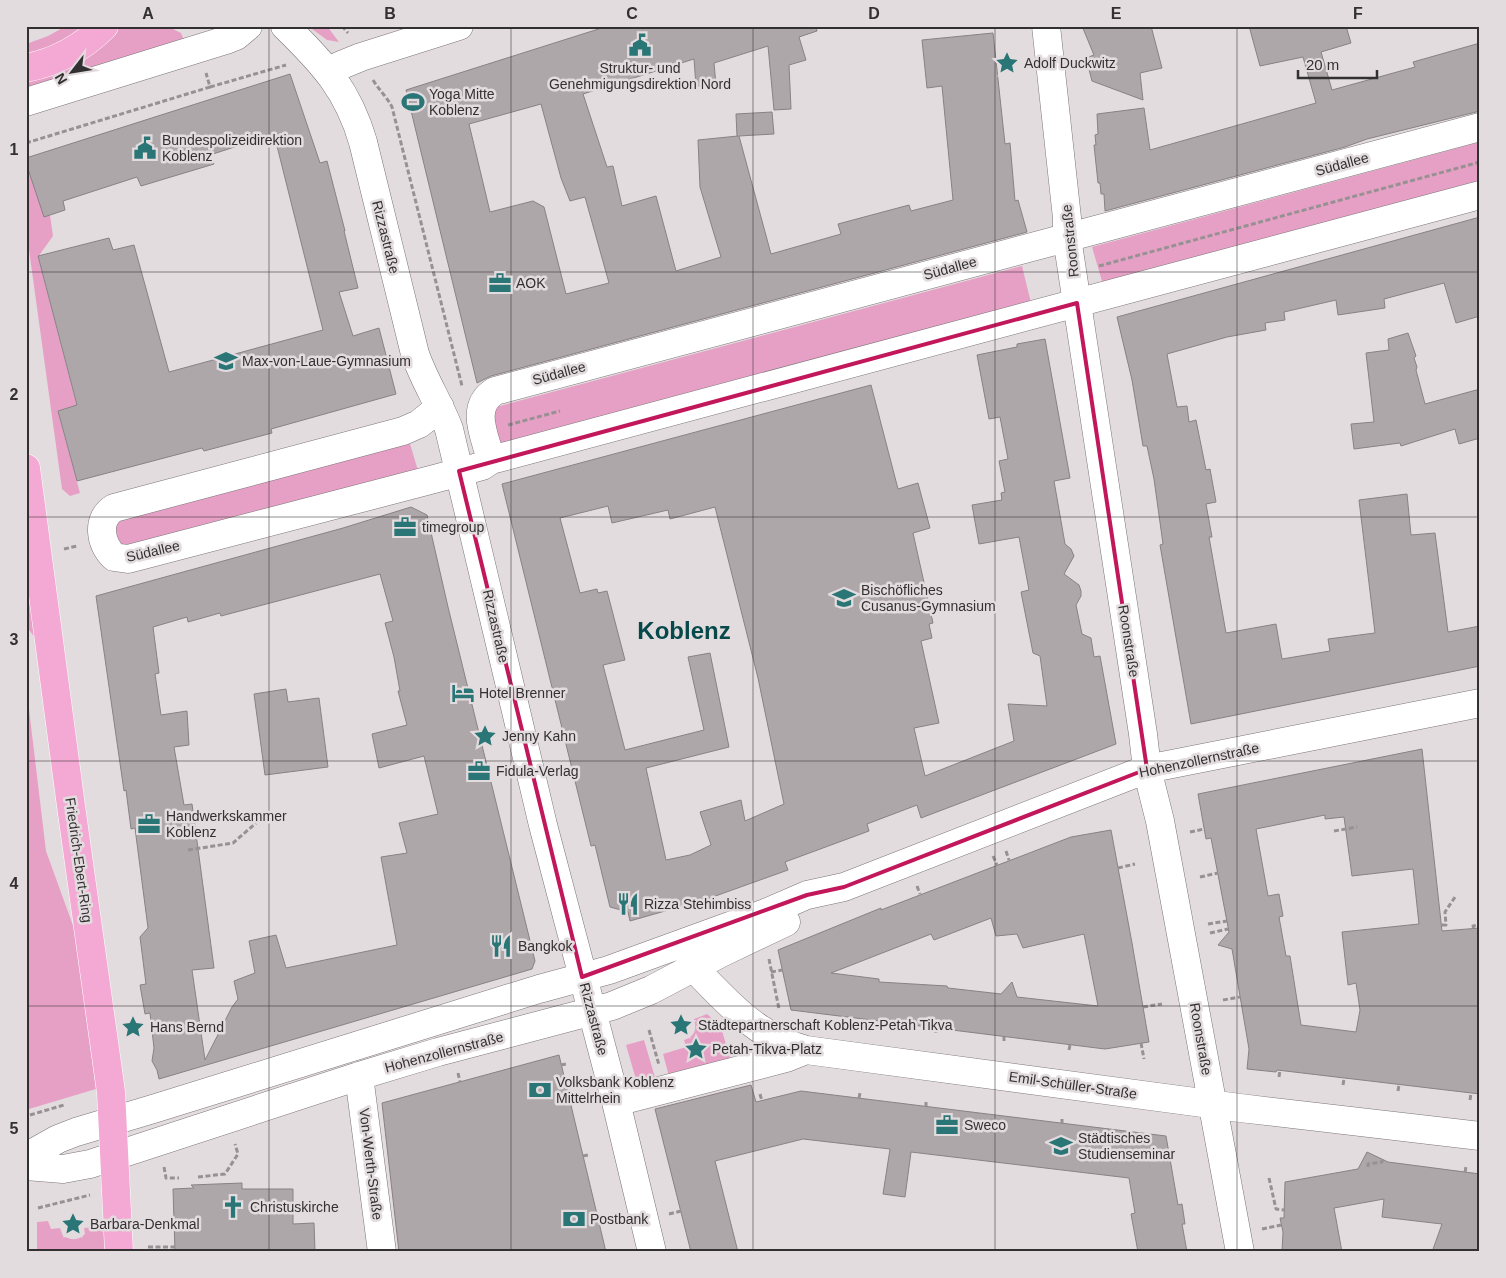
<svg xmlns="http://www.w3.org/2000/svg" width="1506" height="1278" font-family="Arial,sans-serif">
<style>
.green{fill:#e7a0c5}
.building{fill:#aea7aa;stroke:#888285;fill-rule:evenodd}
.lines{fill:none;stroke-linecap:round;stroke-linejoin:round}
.minor-casing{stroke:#7c7579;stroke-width:29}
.major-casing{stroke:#fff;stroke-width:29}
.path{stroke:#979193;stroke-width:3;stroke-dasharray:5 2.5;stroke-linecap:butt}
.minor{stroke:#fff;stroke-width:28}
.major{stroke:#f3a9d3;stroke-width:28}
.marked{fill:none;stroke:#c2185b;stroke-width:4;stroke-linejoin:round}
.grid{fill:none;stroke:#333031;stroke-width:1;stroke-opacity:0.55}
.labels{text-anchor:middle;stroke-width:5;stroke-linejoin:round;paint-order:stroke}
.poi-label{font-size:14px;fill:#333031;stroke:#e3dcdf;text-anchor:start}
.street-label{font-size:14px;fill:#333031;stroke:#e3dcdf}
.town-label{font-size:24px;font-weight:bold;fill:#07494a;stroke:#e3dcdf}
.neatline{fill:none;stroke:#333031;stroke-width:2}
.grid-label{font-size:16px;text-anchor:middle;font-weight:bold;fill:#333031}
</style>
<rect width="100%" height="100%" fill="#e3dcdf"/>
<path class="green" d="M 66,26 L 87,26 L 62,44 L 26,55 L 26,44 L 48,36 Z
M 115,26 L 167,26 L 181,33 L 186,45 L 26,96 L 26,78 Z
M 308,26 L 327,26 L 339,42 L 327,40 Z
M 1480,142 L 1480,184 L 1104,288 L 1092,247 Z
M 26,163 L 50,215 L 53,236 L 38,257 L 78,410 L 67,408 L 61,410 L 63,415 L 59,416 L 80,493 L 70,496 L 62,489 L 26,228 Z
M 1022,266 L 1032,307 L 495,448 L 485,410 Z
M 408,437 L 419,474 L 132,553 L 119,545 L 114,527 L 116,517 Z
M 26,576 L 36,639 L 26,626 Z
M 26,684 L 46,851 L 75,931 L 96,1089 L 29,1109 L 26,1086 Z
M 707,1014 L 721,1027 L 731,1062 L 670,1080 L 663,1054 L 686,1047 L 684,1040 C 695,1036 697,1030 694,1019 Z
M 644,1040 L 657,1084 L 639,1090 L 626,1045 Z
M 104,1220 L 105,1252 L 37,1252 L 37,1222 L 48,1221 L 51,1229 L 60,1228 L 63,1236 C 71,1240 78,1241 85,1234 L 84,1228 L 96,1227 L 96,1221 Z"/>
<path class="building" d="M 608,26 L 816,26 L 817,31 L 799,37 L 806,60 L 789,65 L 791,109 L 774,110 L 768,46 L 714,63 L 716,85 L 696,86 L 694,59 L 583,94 L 607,167 L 613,166 L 622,206 L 656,196 L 676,271 L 721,257 L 700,187 L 698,140 L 738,136 L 737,136 L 736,114 L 772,112 L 774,134 L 739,136 L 771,254 L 841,234 L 838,224 L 909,205 L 911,211 L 953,200 L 942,86 L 927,88 L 922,40 L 993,33 L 1005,144 L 1010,143 L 1015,201 L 1018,200 L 1027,232 L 491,376 L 477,383 L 406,90 ZM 541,104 L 561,178 L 570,201 L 585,197 L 609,283 L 566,294 L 544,207 L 533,201 L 490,212 L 469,124 Z
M 1082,26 L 1151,26 L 1162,68 L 1140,73 L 1143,100 L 1092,81 L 1086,58 L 1094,55 Z
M 1249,26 L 1346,26 L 1351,43 L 1321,52 L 1332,90 L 1415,67 L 1413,62 L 1480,43 L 1480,111 L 1367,139 L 1345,147 L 1105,211 L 1104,194 L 1101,194 L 1100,183 L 1098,183 L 1094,145 L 1096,145 L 1095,135 L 1098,134 L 1097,114 L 1144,108 L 1150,150 L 1316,103 L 1303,57 L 1260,66 Z
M 290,74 L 320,163 L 327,161 L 345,231 L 344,231 L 358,288 L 339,292 L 353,336 L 379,328 L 396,394 L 271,429 L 272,433 L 204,451 L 202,448 L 77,481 L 58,411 L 77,405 L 38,256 L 109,238 L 113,250 L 134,245 L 169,372 L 323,330 L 274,134 L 210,155 L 214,164 L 141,186 L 137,177 L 63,201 L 65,210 L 44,217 L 26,163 L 26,158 Z
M 1480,217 L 1480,316 L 1456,323 L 1444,283 L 1384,299 L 1385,308 L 1338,315 L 1336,300 L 1284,312 L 1285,320 L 1265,323 L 1266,330 L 1227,337 L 1167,354 L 1177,407 L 1187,406 L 1189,422 L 1196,420 L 1206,470 L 1210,469 L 1216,502 L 1206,504 L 1212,537 L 1209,537 L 1226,633 L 1276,624 L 1282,659 L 1330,651 L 1328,639 L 1375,633 L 1359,500 L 1407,494 L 1411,535 L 1435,533 L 1448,632 L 1480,626 L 1480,666 L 1191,724 L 1160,545 L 1163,544 L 1154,479 L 1147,446 L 1143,446 L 1132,380 L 1117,317 Z
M 1408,333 L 1416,356 L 1414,358 L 1417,367 L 1416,370 L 1425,404 L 1480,389 L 1480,438 L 1459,444 L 1455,429 L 1401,446 L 1400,443 L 1354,449 L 1351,424 L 1374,422 L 1366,353 L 1389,350 L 1388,339 Z
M 1045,339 L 1070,478 L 1054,481 L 1065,544 L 1071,549 L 1074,556 L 1064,574 L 1079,585 L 1081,591 L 1081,596 L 1076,605 L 1082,634 L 1091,638 L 1094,657 L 1100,656 L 1116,744 L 921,818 L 917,805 L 867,824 L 869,831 L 785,862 L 788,870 L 707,899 L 630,921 L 628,912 L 610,907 L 595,845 L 591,846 L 502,484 L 871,385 L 898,489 L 918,483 L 930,528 L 913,533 L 933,623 L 929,624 L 932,638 L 921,641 L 939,723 L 914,728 L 925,776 L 1014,741 L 1008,704 L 1047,706 L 1040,656 L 1033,653 L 1021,592 L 1029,590 L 1019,537 L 979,544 L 972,505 L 1002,500 L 1001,493 L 1005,492 L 999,461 L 1008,459 L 1000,417 L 989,419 L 977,355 L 1017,347 L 1017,344 ZM 608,506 L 612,523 L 668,510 L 670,519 L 715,507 L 758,678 L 784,804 L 745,821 L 741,800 L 700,812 L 711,845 L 690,855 L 666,860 L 646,768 L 729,747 L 710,653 L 688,657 L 704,730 L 625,750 L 603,665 L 625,660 L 607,591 L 598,593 L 597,589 L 580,593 L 560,518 Z
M 411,507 L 427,515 L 448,607 L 535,961 L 532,969 L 159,1079 L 157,1070 L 152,1061 L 154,1048 L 150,1013 L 145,1014 L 140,985 L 146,984 L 140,937 L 148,928 L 135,828 L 131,829 L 126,790 L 124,791 L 96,596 L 343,528 ZM 380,574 L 393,621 L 385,623 L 394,657 L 400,691 L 398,691 L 407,725 L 372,734 L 379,768 L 424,756 L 438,814 L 399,823 L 407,853 L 381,857 L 397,945 L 286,968 L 276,935 L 249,941 L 255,973 L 234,981 L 238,999 L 232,1007 L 205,1060 L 192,970 L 214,968 L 192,804 L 184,805 L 174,747 L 189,745 L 187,711 L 161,715 L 155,674 L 159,673 L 153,627 L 187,617 L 188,622 L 220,613 L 221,616 Z
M 286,689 L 288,702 L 319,698 L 328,767 L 265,775 L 254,694 Z
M 1422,749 L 1442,931 L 1480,928 L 1480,1094 L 1277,1070 L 1276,1072 L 1247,1069 L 1249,1049 L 1232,949 L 1218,945 L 1229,932 L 1211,838 L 1206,839 L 1198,794 ZM 1325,815 L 1325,819 L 1344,817 L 1352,876 L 1413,869 L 1419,924 L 1342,932 L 1348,985 L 1356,983 L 1360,1010 L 1356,1032 L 1301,1025 L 1290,956 L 1286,956 L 1279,917 L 1283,916 L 1279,894 L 1268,896 L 1256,829 Z
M 1111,830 L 1132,943 L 1149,1042 L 1105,1049 L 791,1010 L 778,950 L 881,908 L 881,910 L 1071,837 ZM 991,918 L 996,936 L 1017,934 L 1023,948 L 1084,934 L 1098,1006 L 1017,997 L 1012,982 L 1001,994 L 948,988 L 947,986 L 879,982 L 879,979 L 831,973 L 931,934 L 934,940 Z
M 559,1055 L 606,1252 L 399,1252 L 382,1103 Z
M 751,1085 L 756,1102 L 801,1091 L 1166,1136 L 1178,1205 L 1182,1204 L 1185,1224 L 1182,1224 L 1187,1252 L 1138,1252 L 1131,1214 L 1135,1213 L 1129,1178 L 911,1152 L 905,1197 L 883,1194 L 890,1149 L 803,1139 L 715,1161 L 738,1252 L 691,1252 L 655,1109 Z
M 1367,1152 L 1388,1162 L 1480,1174 L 1480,1252 L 1432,1252 L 1442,1224 L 1382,1217 L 1384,1199 L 1334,1208 L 1342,1252 L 1282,1252 L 1283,1232 L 1280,1218 L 1284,1218 L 1285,1182 L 1358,1169 Z
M 242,1183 L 242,1189 L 293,1189 L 293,1224 L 314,1223 L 315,1252 L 175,1252 L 173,1189 L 194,1188 L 191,1185 Z"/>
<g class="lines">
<defs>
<path id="minor" d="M 285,26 C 323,63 348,90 363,142 L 415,354 C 424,380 439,403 449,429 L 543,825 L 616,1102 L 652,1252
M 1046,26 L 1067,218 L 1067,238 L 1143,734 L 1147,769 L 1160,821 L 1240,1252
M 329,72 L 339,66 L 361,57 L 459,26
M 26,102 L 226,40 L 236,36 L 248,26
M 440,407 L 419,424 L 403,431 L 114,508 C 96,519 100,543 114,557 L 128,559 L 438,478 L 482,466 L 491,460 L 1480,195
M 491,460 C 485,436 469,407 495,391 L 1480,127
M 694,968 C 729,1004 756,1036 806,1050 L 1240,1108 L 1480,1136
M 359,1076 L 382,1252
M 616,1102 L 786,1058 L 806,1050
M 26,1157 L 58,1139 L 76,1132 L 153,1109 L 539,989 L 609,970 L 763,914 L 807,895 L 844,887 L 1147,769 L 1480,703
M 26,1166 L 63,1169 L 90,1164 L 359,1076 L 438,1052 L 612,1006 L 651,990 L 721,953 L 786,922"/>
<path id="major" d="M 26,68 C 57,62 82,48 104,26
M 26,468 L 71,806 L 111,1092 L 119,1252"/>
</defs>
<use href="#minor" class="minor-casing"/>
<use href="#major" class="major-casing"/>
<path class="path" d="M 342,26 L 348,33
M 373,80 C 379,90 387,97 392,107 L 462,386
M 210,87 L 286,65
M 26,143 L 210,87 L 206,73
M 1099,266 L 1480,162
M 508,425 L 560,411
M 64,549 L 77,546
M 1334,831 L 1357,827
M 1190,832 L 1204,829
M 188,850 L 233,843 L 256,823
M 1006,851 L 1009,860
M 993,856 L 997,865
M 1118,868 L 1135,864
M 1200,877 L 1218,873
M 917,886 L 920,894
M 1208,924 L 1227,921
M 1442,925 L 1446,925 L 1445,912 L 1455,897
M 1474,928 L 1473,926 L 1480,925
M 1210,933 L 1228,929
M 769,959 L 779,1009
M 771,972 L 782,970
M 1223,1000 L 1240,997
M 1143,1007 L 1162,1004
M 867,1025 L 868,1020
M 649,1030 L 659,1065
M 936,1033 L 936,1028
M 1004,1041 L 1004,1037
M 1141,1043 L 1144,1059
M 1069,1050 L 1070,1045
M 561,1065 L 566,1064
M 458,1073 L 460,1082
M 1279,1077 L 1280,1070
M 1343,1085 L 1344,1079
M 1398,1091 L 1399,1085
M 760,1094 L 762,1101
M 859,1098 L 860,1093
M 1470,1100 L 1471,1093
M 926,1106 L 926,1102
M 30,1115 L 64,1105
M 1062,1123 L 1062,1119
M 583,1156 L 588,1155
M 164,1167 L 166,1178 L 179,1178
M 1368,1167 L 1368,1164 L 1382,1162 L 1383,1157
M 1465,1172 L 1466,1167
M 198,1177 L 225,1174 L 238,1154 L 235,1144
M 1269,1178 L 1276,1209 L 1284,1210
M 38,1208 L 90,1195
M 669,1214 L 681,1211
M 599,1223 L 605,1222
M 1262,1229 L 1281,1225
M 148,1247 L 175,1247"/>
<use href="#minor" class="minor"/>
<use href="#major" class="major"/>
</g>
<path class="marked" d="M 1077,303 L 1147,769 L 844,887 L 807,895 L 582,977 L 459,471 Z"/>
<path class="grid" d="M 269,26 L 269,1252M 511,26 L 511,1252M 753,26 L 753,1252M 995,26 L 995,1252M 1237,26 L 1237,1252M 26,272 L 1480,272M 26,517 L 1480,517M 26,761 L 1480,761M 26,1006 L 1480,1006"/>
<defs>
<symbol id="civic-bare" viewBox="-9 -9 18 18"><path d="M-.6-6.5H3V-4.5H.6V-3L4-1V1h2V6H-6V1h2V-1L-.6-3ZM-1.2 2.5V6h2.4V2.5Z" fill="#2a7576" stroke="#e3dcdf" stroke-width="2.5" paint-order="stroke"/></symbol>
<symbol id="sight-bare" viewBox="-9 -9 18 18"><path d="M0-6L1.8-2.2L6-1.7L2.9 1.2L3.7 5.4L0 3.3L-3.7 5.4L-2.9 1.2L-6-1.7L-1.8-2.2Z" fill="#2a7576" stroke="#e3dcdf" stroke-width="2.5" paint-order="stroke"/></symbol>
<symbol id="stadium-bare" viewBox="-9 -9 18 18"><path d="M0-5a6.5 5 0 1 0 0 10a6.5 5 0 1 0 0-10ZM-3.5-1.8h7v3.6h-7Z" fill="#2a7576" stroke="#e3dcdf" stroke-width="2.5" paint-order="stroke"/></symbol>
<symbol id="office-bare" viewBox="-9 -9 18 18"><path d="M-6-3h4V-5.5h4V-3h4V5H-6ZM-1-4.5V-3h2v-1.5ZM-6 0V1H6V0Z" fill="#2a7576" stroke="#e3dcdf" stroke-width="2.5" paint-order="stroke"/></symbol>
<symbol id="school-bare" viewBox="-9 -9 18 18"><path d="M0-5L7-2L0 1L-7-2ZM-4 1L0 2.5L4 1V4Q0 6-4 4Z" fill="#2a7576" stroke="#e3dcdf" stroke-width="2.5" paint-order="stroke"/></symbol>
<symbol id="hotel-bare" viewBox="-9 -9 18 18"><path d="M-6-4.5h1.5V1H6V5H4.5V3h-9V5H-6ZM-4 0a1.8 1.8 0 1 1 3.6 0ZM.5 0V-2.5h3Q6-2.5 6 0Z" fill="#2a7576" stroke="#e3dcdf" stroke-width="2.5" paint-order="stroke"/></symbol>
<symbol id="restaurant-bare" viewBox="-9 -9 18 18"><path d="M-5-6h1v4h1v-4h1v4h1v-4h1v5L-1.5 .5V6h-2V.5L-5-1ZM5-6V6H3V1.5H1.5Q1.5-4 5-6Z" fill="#2a7576" stroke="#e3dcdf" stroke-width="2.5" paint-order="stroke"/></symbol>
<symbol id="bank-bare" viewBox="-9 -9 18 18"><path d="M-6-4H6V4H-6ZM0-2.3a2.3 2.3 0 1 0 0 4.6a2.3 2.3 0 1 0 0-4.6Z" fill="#2a7576" stroke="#e3dcdf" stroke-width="2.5" paint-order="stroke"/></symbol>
<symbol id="university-bare" viewBox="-9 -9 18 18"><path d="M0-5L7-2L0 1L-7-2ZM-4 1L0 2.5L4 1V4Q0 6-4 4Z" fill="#2a7576" stroke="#e3dcdf" stroke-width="2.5" paint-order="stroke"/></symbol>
<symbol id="church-bare" viewBox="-9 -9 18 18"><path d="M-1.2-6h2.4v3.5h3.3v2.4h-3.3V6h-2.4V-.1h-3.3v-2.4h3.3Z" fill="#2a7576" stroke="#e3dcdf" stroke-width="2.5" paint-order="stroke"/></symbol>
</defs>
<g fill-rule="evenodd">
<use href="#civic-bare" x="624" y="29" width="32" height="32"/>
<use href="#sight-bare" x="991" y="47" width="32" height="32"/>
<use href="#stadium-bare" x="397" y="86" width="32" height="32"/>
<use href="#civic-bare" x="129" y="132" width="32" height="32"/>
<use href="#office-bare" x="484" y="267" width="32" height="32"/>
<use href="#school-bare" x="210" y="345" width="32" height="32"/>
<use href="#office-bare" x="389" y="511" width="32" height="32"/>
<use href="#school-bare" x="828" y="582" width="32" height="32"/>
<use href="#hotel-bare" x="447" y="677" width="32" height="32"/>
<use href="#sight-bare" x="469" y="720" width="32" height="32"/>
<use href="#office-bare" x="463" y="755" width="32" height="32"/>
<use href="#office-bare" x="133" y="808" width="32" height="32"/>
<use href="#restaurant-bare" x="612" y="888" width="32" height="32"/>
<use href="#restaurant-bare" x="485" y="930" width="32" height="32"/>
<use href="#sight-bare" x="665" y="1009" width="32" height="32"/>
<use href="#sight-bare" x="117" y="1011" width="32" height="32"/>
<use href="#sight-bare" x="680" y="1033" width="32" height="32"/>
<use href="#bank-bare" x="524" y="1074" width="32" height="32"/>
<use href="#office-bare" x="931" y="1109" width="32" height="32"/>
<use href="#university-bare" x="1045" y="1130" width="32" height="32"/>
<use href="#church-bare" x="217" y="1191" width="32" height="32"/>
<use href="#bank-bare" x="558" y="1203" width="32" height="32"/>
<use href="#sight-bare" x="57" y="1208" width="32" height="32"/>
</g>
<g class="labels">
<g class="poi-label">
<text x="1024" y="68">Adolf Duckwitz</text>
<text x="640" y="73" text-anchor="middle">Struktur- und<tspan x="640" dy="16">Genehmigungsdirektion Nord</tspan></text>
<text x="429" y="99">Yoga Mitte<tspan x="429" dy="16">Koblenz</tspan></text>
<text x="162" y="145">Bundespolizeidirektion<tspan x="162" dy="16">Koblenz</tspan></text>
<text x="516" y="288">AOK</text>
<text x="242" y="366">Max-von-Laue-Gymnasium</text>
<text x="422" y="532">timegroup</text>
<text x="861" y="595">Bischöfliches<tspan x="861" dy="16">Cusanus-Gymnasium</tspan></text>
<text x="479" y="698">Hotel Brenner</text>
<text x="502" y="741">Jenny Kahn</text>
<text x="496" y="776">Fidula-Verlag</text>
<text x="166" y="821">Handwerkskammer<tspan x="166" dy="16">Koblenz</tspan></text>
<text x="644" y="909">Rizza Stehimbiss</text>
<text x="518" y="951">Bangkok</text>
<text x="698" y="1030">Städtepartnerschaft Koblenz-Petah Tikva</text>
<text x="150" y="1032">Hans Bernd</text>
<text x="712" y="1054">Petah-Tikva-Platz</text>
<text x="556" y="1087">Volksbank Koblenz<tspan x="556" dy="16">Mittelrhein</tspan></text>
<text x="964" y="1130">Sweco</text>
<text x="1078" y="1143">Städtisches<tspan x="1078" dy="16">Studienseminar</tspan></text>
<text x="250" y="1212">Christuskirche</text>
<text x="590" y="1224">Postbank</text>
<text x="90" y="1229">Barbara-Denkmal</text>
</g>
<g class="street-label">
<text transform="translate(1342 164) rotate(-15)" y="5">Südallee</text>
<text transform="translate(386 237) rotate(76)" y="5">Rizzastraße</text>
<text transform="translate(1070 241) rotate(-96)" y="5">Roonstraße</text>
<text transform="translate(950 268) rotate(-15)" y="5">Südallee</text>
<text transform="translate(559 373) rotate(-15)" y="5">Südallee</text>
<text transform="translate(153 551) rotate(-13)" y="5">Südallee</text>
<text transform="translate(496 626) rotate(77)" y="5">Rizzastraße</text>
<text transform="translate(1129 641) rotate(81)" y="5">Roonstraße</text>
<text transform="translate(1199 760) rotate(-12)" y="5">Hohenzollernstraße</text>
<text transform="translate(79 860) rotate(82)" y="5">Friedrich-Ebert-Ring</text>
<text transform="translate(594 1019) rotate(75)" y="5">Rizzastraße</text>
<text transform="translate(1201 1039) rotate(80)" y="5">Roonstraße</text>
<text transform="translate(444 1052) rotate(-15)" y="5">Hohenzollernstraße</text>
<text transform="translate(1073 1085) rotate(8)" y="5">Emil-Schüller-Straße</text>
<text transform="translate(371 1164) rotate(83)" y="5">Von-Werth-Straße</text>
</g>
<g class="town-label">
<text x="684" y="639">Koblenz</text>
</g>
</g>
<rect width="1506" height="1278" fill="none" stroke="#e3dcdf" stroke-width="55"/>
<g transform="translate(72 72) rotate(239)" stroke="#e3dcdf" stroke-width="4" paint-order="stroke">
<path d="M0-4L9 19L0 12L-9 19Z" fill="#333031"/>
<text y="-8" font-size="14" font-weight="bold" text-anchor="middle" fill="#333031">N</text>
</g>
<path d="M1298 70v8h79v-8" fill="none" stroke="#333031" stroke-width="2.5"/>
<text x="1306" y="70" font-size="15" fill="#333031" stroke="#e3dcdf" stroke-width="4" paint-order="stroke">20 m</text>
<rect x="28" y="28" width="1450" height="1222" class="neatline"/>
<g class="grid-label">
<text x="148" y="19">A</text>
<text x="390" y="19">B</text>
<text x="632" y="19">C</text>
<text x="874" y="19">D</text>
<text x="1116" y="19">E</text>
<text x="1358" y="19">F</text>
<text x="14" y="155">1</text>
<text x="14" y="400">2</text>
<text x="14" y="645">3</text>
<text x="14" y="889">4</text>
<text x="14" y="1134">5</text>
</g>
</svg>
